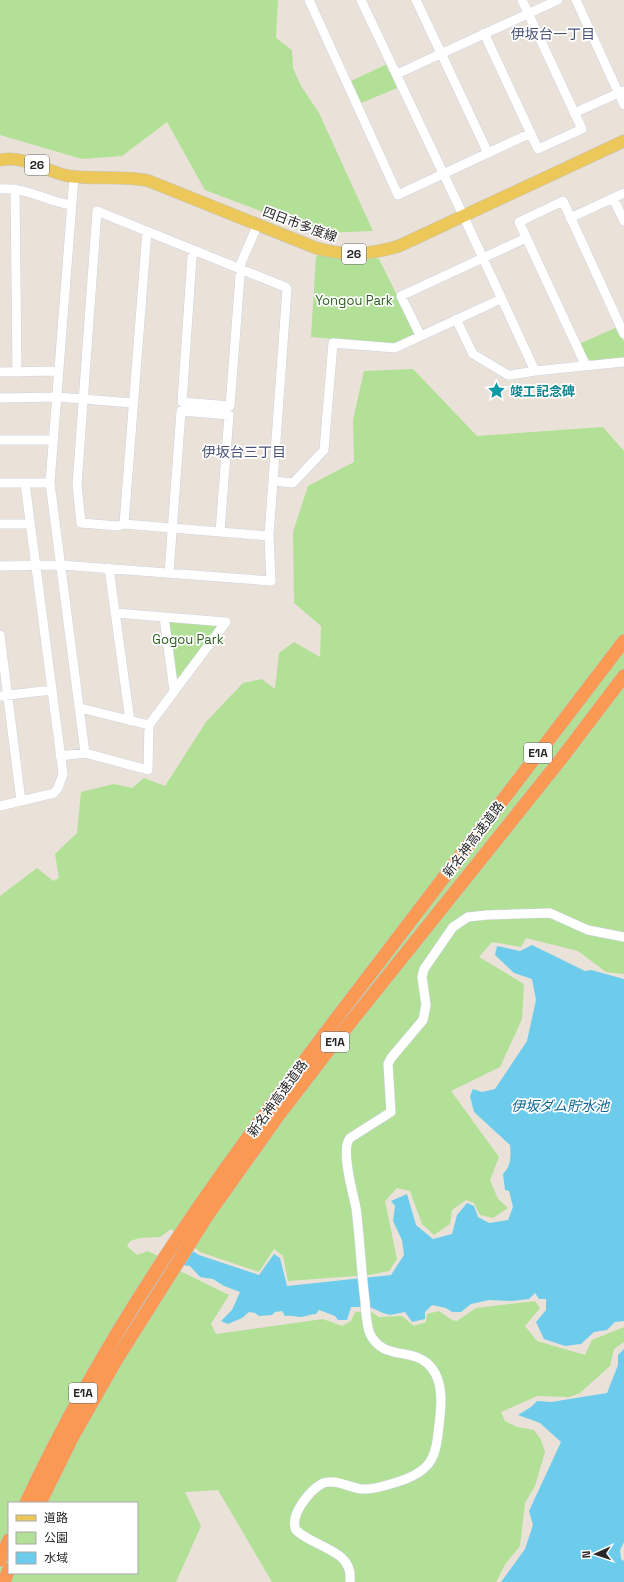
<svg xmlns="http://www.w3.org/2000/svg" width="624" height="1582" font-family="'Space Grotesk','Noto Sans JP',sans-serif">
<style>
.green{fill:#b1e096;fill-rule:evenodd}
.water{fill:#6dcceb}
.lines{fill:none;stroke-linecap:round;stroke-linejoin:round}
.minor-casing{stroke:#ced2e0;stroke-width:10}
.major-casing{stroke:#c3c3c3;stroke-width:13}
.highway-casing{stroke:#c3c3c3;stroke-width:14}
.minor{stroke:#fff;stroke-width:9}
.major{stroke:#ecc85b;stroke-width:12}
.highway{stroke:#fa9954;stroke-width:13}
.labels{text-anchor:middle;stroke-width:3.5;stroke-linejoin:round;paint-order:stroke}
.shield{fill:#fff;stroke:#686868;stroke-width:1}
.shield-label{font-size:12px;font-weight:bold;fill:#272727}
.street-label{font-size:13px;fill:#272727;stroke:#fff}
.park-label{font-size:13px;fill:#2b611b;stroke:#fff}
.culture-label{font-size:13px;font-weight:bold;fill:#0d838f;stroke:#fff;text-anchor:start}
.neighbourhood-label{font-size:14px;fill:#495276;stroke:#fff}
.water-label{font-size:14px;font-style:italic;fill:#106892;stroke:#fff}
</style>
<rect width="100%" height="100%" fill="#eae2d9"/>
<path class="green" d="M 0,0 L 278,0 L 276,38 L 292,50 L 293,68 L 301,86 L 319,113 L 373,231 L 319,233 L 205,190 L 167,122 L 122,156 L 82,159 L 0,135 Z
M 385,65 L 388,65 L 397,88 L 361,103 L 360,102 L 351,81 Z
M 319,255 L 348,260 L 376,258 L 379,259 L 415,332 L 413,335 L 393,344 L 311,337 L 316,257 Z
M 615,328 L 618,329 L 624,342 L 624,358 L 592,361 L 585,357 L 579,344 Z
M 413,369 L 477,436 L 603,427 L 624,451 L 624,974 L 606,972 L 578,951 L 526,938 L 521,947 L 492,942 L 479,957 L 524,984 L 522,1019 L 500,1067 L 451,1091 L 499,1157 L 490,1180 L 498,1199 L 508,1208 L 493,1218 L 480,1215 L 474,1203 L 466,1200 L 452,1210 L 450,1224 L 434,1235 L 422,1224 L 410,1191 L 397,1188 L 385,1201 L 397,1259 L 389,1271 L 369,1275 L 288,1281 L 283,1256 L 274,1249 L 259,1272 L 200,1252 L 171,1229 L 160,1237 L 140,1238 L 130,1241 L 127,1246 L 137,1255 L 148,1251 L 174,1264 L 178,1270 L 229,1295 L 211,1324 L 216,1334 L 323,1319 L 342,1326 L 351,1321 L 355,1312 L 370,1311 L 379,1317 L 402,1316 L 414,1326 L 426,1322 L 427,1314 L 439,1311 L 452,1320 L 457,1321 L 476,1308 L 535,1301 L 540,1308 L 525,1326 L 537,1341 L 585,1355 L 592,1340 L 624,1327 L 624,1342 L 614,1349 L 610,1366 L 580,1393 L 569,1397 L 537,1396 L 501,1412 L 505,1421 L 517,1427 L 534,1430 L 541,1440 L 545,1452 L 535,1486 L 525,1503 L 520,1546 L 506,1563 L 496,1582 L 272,1582 L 218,1490 L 185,1492 L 201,1526 L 176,1582 L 0,1582 L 0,896 L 37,868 L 53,881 L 59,878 L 55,854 L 77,833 L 81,792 L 114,784 L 132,788 L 144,778 L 165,786 L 206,722 L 243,683 L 262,679 L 275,689 L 279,653 L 294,642 L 320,657 L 321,626 L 294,603 L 293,532 L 308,486 L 354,462 L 353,420 L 364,371 ZM 9,1503 L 137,1503 L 137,1573 L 9,1573 Z
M 170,620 L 215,624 L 217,628 L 181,678 L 175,677 L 168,623 Z"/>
<path class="water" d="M 532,945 L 585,971 L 591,970 L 624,979 L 624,1321 L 615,1322 L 607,1330 L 594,1332 L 581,1344 L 565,1346 L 544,1339 L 536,1322 L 546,1310 L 546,1299 L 539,1299 L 535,1293 L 529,1299 L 512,1301 L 489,1300 L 471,1304 L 461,1312 L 452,1312 L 446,1308 L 432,1305 L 425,1312 L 425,1319 L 412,1322 L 405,1312 L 390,1315 L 383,1313 L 370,1307 L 351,1307 L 347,1320 L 338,1320 L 335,1316 L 319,1310 L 316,1314 C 311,1314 307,1316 302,1317 C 297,1317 292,1315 285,1316 L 282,1311 L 275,1312 L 272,1315 L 259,1316 L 255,1313 L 249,1312 L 242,1318 L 228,1324 L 221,1321 L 232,1310 L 240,1292 L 224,1286 L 213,1279 L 200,1277 L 190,1266 L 180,1265 L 167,1244 L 186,1247 L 199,1255 L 259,1275 L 274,1254 L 280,1258 L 287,1286 L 391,1275 L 404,1255 L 402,1240 L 393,1221 L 395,1206 L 391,1201 L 407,1194 L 416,1225 L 433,1239 L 452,1234 L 457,1215 L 467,1203 L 474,1206 L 478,1217 L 489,1223 L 508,1220 L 513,1207 L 509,1191 L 505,1190 L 503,1174 C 511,1166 511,1156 510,1145 L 474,1112 L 470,1096 L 473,1089 L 482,1092 L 495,1089 L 527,1041 L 536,1000 L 532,979 L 514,973 L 495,955 L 497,946 L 520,951 Z
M 624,1349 L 624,1542 L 620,1550 L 621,1559 L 624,1561 L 624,1582 L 501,1582 L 525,1549 L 533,1525 L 529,1511 L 561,1442 L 540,1423 L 518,1415 L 531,1407 L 537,1401 L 551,1402 L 607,1393 L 618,1365 L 618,1355 Z"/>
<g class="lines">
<defs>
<path id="minor" d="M 309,0 L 398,195 L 531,133
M 361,0 L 463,215 L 535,371
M 416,0 L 488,153
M 576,0 L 624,105
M 484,33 L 538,149 L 582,129 L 522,0
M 397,74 L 558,0
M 574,113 L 623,91
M 0,189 C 26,187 46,201 71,205
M 15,189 L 17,372
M 613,198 L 624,221
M 570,218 L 624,193
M 195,251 L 192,257 L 182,402 L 230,406 L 241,263 L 258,224
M 456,319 L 473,354 L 508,375 L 511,375 L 535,371 L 624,362
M 420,335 L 401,296 L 526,238
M 586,366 L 519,222 L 563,201 L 624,334
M 0,372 L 59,371
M 0,398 L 57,397 L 133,403
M 0,440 L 54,440
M 273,481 L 293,483 L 324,450 L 333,343 L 395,348 L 501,299
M 0,483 L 50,483
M 0,524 L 30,524
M 124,524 L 147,231
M 0,566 L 61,565 L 271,581 L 269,536 L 287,289 L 285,287 L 97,211 L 77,485 L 81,523 L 118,526 L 124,524 L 269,536
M 109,568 L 130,721
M 169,573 L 181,411 L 229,415 L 220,532
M 115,613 L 226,622
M 164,617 L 174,691
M 0,635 L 21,801
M 0,696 L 52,690
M 80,708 L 149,725 L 226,622
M 85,753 L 148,770 L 149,725
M 60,756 L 85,753 L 50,483 L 74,177
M 0,806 L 54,793 L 58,788 L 63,774 L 25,483
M 350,1582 C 354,1549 314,1548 296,1530 C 289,1515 310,1490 323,1483 C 336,1479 348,1487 361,1489 C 372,1490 384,1486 394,1483 C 436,1471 436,1455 440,1416 C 442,1397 442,1376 427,1363 C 409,1348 383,1360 370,1334 C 366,1324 366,1312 365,1301 C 361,1270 360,1239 356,1208 C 353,1193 340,1149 350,1138 L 391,1112 L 388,1064 L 391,1058 L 423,1020 L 426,1005 L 422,977 L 424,969 L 453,927 L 468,917 L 487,915 L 550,913 L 588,930 L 624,937"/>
<path id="major" d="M 0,160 C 25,155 46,172 69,176 C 96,180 123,175 149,181 L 316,248 C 345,256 370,255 399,246 L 624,141"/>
<path id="highway" d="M 26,1503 C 115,1311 243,1140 371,973 C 455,862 540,752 624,641
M 40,1503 L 73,1436 L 115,1362 L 207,1216 L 278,1116 L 334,1043 L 561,759 L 624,676
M 0,1560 L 9,1540
M 4,1582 L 9,1569"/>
</defs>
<use href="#minor" class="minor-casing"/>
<use href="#major" class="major-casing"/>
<use href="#highway" class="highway-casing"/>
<use href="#minor" class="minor"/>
<use href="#major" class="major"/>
<use href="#highway" class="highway"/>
</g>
<defs>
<symbol id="sight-bare" viewBox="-9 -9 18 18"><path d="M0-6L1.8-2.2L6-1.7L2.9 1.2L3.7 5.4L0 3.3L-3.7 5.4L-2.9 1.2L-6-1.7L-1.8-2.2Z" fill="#0f9aa8" stroke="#fff" stroke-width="2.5" paint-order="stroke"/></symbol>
</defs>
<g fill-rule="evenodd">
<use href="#sight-bare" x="484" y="378" width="25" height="25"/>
</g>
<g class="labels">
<g class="shield">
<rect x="25" y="155" width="24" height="20" rx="3"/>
<rect x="342" y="244" width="24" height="20" rx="3"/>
<rect x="524" y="743" width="28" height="20" rx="3"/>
<rect x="321" y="1032" width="28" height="20" rx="3"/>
<rect x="69" y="1383" width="28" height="20" rx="3"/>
</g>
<g class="shield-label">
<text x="37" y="169">26</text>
<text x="354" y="258">26</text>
<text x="538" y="757">E1A</text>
<text x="335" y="1046">E1A</text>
<text x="83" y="1397">E1A</text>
</g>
<g class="street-label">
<text transform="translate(300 224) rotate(20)" y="5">四日市多度線</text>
<text transform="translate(473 839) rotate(-53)" y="5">新名神高速道路</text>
<text transform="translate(277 1098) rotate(-54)" y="5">新名神高速道路</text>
</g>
<g class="park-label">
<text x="354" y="305">Yongou Park</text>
<text x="188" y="644">Gogou Park</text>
</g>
<g class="culture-label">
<text x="510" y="396">竣工記念碑</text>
</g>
<g class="neighbourhood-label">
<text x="553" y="39">伊坂台一丁目</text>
<text x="244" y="457">伊坂台三丁目</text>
</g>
<g class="water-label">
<text x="560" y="1111">伊坂ダム貯水池</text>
</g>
</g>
<rect x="8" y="1502" width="130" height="72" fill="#ffffff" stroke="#a9a9a9"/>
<rect x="16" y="1515" width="20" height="6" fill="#ecc85b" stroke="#a9a9a9"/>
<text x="44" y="1522" font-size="12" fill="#272727">道路</text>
<rect x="16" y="1532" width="20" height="12" fill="#b1e096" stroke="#a9a9a9"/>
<text x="44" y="1542" font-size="12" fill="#272727">公園</text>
<rect x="16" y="1552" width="20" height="12" fill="#6dcceb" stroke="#a9a9a9"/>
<text x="44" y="1562" font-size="12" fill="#272727">水域</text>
<g transform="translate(596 1554) rotate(267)" stroke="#ffffff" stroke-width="3" paint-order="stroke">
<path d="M0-3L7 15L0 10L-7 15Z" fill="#272727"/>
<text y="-6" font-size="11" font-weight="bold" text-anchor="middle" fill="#272727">N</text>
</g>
</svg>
